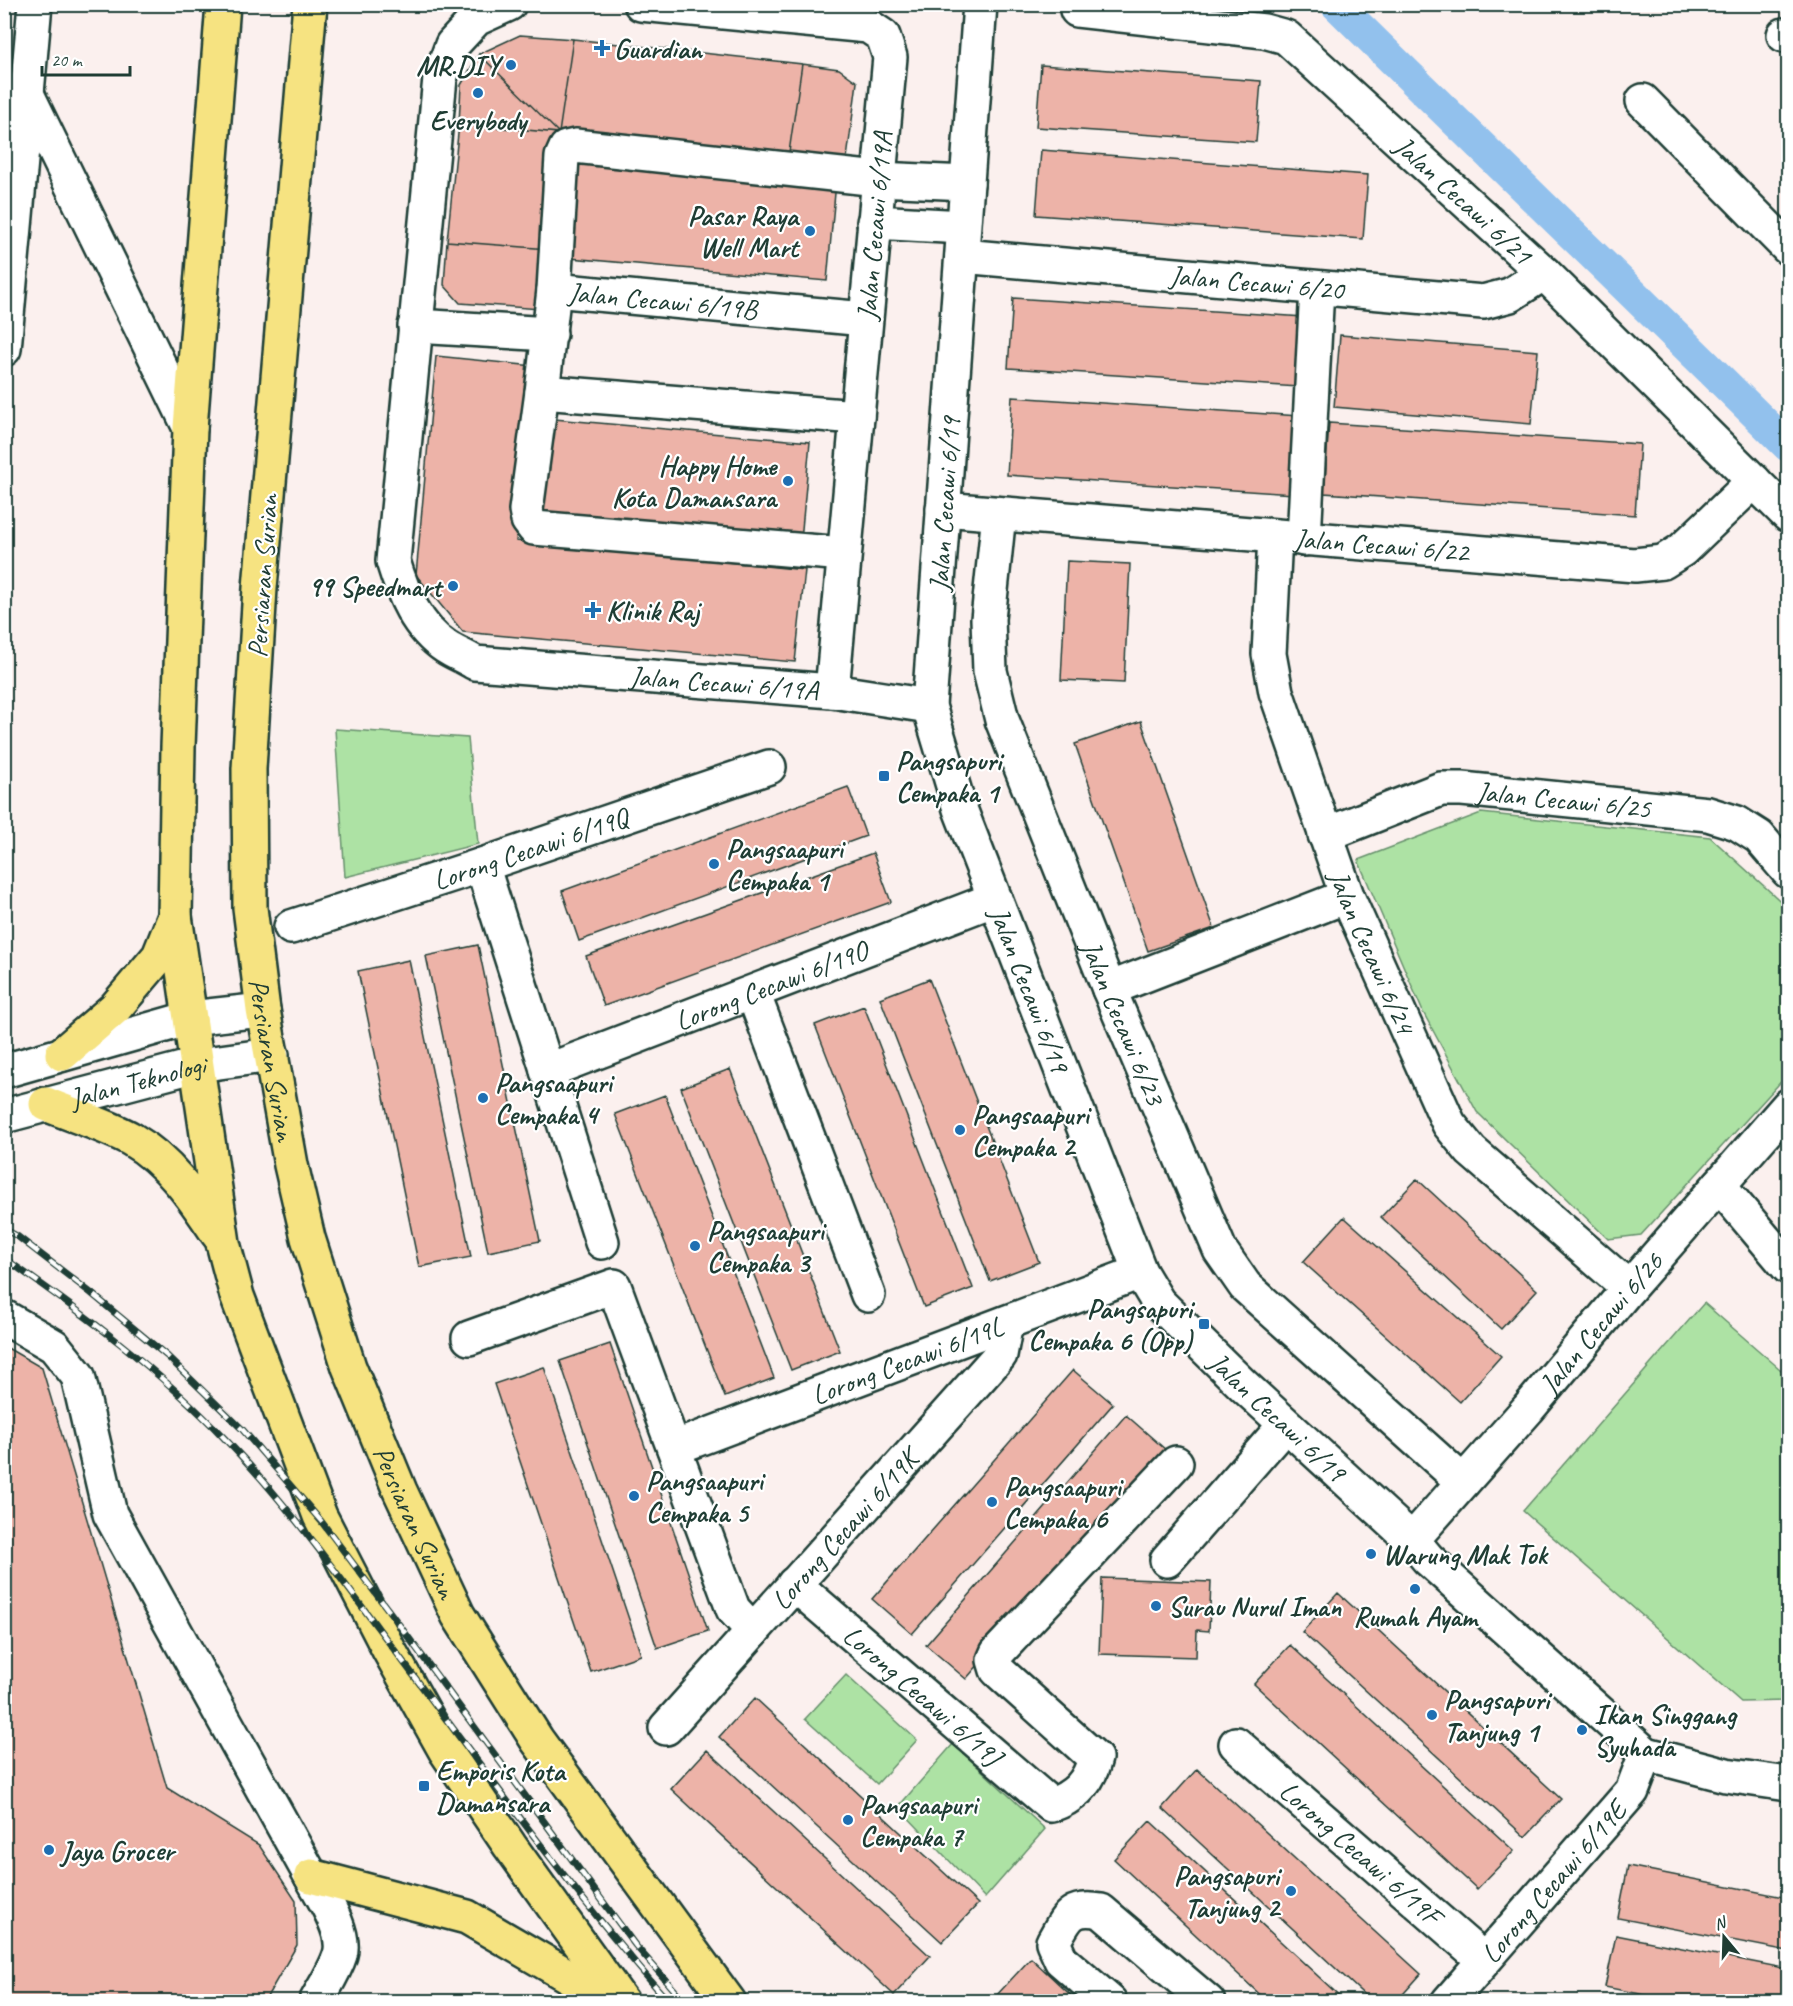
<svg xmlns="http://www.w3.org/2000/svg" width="1793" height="2006" font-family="Caveat,sans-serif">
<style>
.green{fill:#ade2a4;stroke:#66906c;stroke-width:1.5}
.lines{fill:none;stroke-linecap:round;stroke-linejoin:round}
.canal{stroke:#92c1ed;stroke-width:32}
.building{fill:#edb3a8;stroke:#1f3d34;stroke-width:1.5}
.minor-casing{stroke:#1f3d34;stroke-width:38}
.major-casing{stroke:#1f3d34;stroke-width:38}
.minor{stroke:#fff;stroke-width:33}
.major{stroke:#f6e381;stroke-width:33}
.rail-casing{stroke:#1f3d34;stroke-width:7}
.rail{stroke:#fff;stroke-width:4.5;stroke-dasharray:14;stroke-linecap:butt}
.poi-dot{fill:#1f6fb2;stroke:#fff;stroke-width:2}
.labels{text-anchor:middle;stroke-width:4.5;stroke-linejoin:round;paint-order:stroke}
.poi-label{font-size:28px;font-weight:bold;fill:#1f3d34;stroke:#fff;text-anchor:start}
.street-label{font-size:28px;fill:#1f3d34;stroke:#fff}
</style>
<rect width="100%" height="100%" fill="#fbf0ee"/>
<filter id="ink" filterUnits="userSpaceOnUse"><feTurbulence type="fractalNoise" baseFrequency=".0167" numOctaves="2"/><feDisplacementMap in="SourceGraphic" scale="12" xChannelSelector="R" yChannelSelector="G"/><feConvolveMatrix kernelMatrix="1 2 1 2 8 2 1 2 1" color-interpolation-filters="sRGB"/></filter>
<g filter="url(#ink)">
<path class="green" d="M 335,729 L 468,738 L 478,844 L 345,877 Z
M 1481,813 L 1710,837 L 1788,908 L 1788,1074 L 1641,1235 L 1608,1239 L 1477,1112 L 1423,1012 L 1358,860 Z
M 1704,1303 L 1788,1376 L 1788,1701 L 1741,1702 L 1523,1511 Z
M 846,1675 L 917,1740 L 877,1784 L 805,1719 Z
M 953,1744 L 1045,1829 L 985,1898 L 898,1807 Z"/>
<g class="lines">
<path class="canal" d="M 1336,4 C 1486,152 1639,298 1788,446"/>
</g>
<path class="building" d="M 520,35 L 573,39 L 559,133 L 479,54 Z
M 573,39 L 802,64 L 788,159 L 559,133 Z
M 479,54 L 559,133 L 459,124 L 461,85 Z
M 802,64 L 839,69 L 857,82 L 846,166 L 788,159 Z
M 1041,65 L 1261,81 L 1256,142 L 1036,127 Z
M 459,124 L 559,133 L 548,249 L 447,241 Z
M 1041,150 L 1368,175 L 1363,239 L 1036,215 Z
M 568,159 L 836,182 L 827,281 L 559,257 Z
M 447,241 L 548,249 L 540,309 L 460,303 L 444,285 Z
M 1013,298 L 1304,317 L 1299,387 L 1008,368 Z
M 1340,335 L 1538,351 L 1531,424 L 1334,407 Z
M 436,356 L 534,366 L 516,541 L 805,570 L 795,662 L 463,632 L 416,575 Z
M 1012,397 L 1299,416 L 1294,494 L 1007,475 Z
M 543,418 L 810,442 L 801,540 L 534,517 Z
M 1329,423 L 1640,444 L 1635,515 L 1324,493 Z
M 1067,561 L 1130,564 L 1124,683 L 1061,680 Z
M 1141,721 L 1214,928 L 1148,951 L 1075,744 Z
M 848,787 L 866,836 L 579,941 L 562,891 Z
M 873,853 L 891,902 L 604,1006 L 586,956 Z
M 478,945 L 540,1241 L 488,1252 L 426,956 Z
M 409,960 L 471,1257 L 419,1267 L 358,971 Z
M 929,979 L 1039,1262 L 990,1281 L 880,998 Z
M 864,1006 L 973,1288 L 924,1307 L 815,1025 Z
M 730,1069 L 840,1351 L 791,1370 L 681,1088 Z
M 665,1095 L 774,1378 L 725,1397 L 615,1114 Z
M 1417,1179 L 1537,1290 L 1501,1329 L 1381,1217 Z
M 1344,1217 L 1501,1356 L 1460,1402 L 1303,1262 Z
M 610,1344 L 708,1631 L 657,1648 L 560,1361 Z
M 4,1346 L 42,1368 L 167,1788 L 259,1845 L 296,1901 L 297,1945 L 264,2002 L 4,2002 Z
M 544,1367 L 641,1655 L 591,1672 L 494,1384 Z
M 1073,1370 L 1113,1404 L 912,1634 L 872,1599 Z
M 1126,1415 L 1166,1450 L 966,1679 L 926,1645 Z
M 1102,1578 L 1211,1582 L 1209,1631 L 1197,1630 L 1196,1657 L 1099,1654 Z
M 1338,1593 L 1561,1799 L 1525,1837 L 1302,1632 Z
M 1290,1645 L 1514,1851 L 1477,1889 L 1254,1684 Z
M 755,1698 L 978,1904 L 942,1942 L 719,1737 Z
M 707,1750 L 930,1956 L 894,1995 L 671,1789 Z
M 1197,1769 L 1421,1974 L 1396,2002 L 1372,2002 L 1162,1808 Z
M 1150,1821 L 1346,2002 L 1268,2002 L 1114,1859 Z
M 1628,1866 L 1788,1898 L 1788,1951 L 1618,1918 Z
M 1616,1935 L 1788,1969 L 1788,2002 L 1680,2002 L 1605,1987 Z
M 1031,1958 L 1078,2002 L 1000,2002 L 995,1997 Z"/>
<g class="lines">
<defs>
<g id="minor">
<path id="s1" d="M 509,4 L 476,19 L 452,45 L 440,78 L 393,561 C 403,594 417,628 446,647 C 455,653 466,657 475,663 L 832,691 L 929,706"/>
<path d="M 641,4 L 868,26 L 883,36 L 890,57 L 832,691"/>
<path id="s2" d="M 980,4 L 929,706 L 960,809 L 1140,1272 L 1158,1302 L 1244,1386 L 1412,1540 L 1428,1559 L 1646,1754 L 1726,1775 L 1788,1784"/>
<path id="s3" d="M 1077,10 L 1264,31 L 1286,37 L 1544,273 L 1788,515"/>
<path d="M 1784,35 L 1788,35"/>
<path d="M 27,94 L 190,428"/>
<path d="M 1643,101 L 1788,248"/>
<path d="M 874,222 L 963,227"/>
<path id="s4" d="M 962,256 L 1483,302 L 1510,295 L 1544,273"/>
<path d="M 554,290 L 562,157 L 566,148 L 575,146 L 878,179 L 967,183"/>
<path d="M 415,326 L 550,334"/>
<path d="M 4,349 L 35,4"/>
<path d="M 542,392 L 526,510 L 528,520 L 534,528 L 844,554"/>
<path id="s5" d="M 857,417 L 542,392 L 554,290 L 865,319"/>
<path id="s6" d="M 943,509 L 1635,565 L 1663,562 L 1682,550 L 1754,481"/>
<path id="s7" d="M 999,514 L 988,619 L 990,671 L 1002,720 L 1109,989 L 1220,1250 L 1245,1286 L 1463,1482"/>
<path id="s8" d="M 1275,536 L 1269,654 L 1276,692 L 1347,896 L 1449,1124 L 1471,1151 L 1629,1288"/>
<path d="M 1304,539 L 1317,288"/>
<path id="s9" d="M 1325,835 L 1441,789 L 1462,789 L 1708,814 L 1737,823 L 1759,837 L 1788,871"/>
<path d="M 482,865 L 602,1242"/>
<path id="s10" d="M 291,927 L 482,865 L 769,767"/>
<path d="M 1109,989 L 1347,896"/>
<path d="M 753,993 L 868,1295"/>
<path d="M 4,1071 L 190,1018 L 263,1010"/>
<path id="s11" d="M 547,1071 L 995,899"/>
<path id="s12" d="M 4,1116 L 197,1065 L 272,1055"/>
<path d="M 1719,1185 L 1788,1267"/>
<path d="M 4,1317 L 54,1346 L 78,1376 L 110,1514 L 311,1876 C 322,1896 347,1932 340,1955 C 335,1971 324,1987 316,2002"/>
<path d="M 469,1338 L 614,1286 L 733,1609 L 753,1631"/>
<path id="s13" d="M 674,1448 L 1140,1272"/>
<path id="s14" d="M 1412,1540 L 1528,1409 L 1629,1288 L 1788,1106"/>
<path d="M 1167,1560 L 1285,1425"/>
<path id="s15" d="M 794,1584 L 1051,1805 C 1075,1797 1089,1783 1095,1758 L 1007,1679 L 997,1670 L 994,1660 L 997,1653 L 1176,1463"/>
<path id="s16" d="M 666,1728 L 1000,1355 L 1006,1323"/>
<path id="s17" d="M 1236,1744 L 1484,1960"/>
<path d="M 1110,2002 L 1061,1960 L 1053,1942 C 1067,1918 1069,1905 1101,1911 L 1208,2002"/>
<path id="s18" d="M 1448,2002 L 1632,1791 L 1646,1754"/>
</g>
<g id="major">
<path d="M 223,4 L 190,428 L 178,747 L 175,916 L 223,1243 L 237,1296 L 320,1516 L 389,1650 L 445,1750 L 510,1846 L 622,2002"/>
<path id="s19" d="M 310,4 L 260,588 L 249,769 L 250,908 L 263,1010 L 291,1165 L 308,1238 L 349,1367 L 400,1491 L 458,1615 L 537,1740 L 729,2002"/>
<path d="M 62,1054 L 115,1008 L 159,956 L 175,916"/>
<path d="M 46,1104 C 72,1115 106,1125 131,1139 C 169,1161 194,1198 218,1234"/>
<path d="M 311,1876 L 467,1917 L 613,2002"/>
</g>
</defs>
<use href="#minor" class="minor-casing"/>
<use href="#major" class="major-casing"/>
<use href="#minor" class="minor"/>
<use href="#major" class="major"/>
<defs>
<path id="rail" d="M 4,1229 L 17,1236 L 91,1293 L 167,1356 L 242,1429 L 321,1521 L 392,1615 L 635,1945 L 685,2002
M 4,1258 C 83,1313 160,1370 226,1440 C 282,1498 330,1564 378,1628 C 473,1754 565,1884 669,2002"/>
</defs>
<use href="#rail" class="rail-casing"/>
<use href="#rail" class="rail"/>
</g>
</g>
<g class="poi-dot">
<path d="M599 39h6v6h6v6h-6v6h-6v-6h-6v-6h6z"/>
<circle cx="511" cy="65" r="6"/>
<circle cx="478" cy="93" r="6"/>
<circle cx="810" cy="231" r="6"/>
<circle cx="788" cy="481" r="6"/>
<circle cx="453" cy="586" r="6"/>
<path d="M590 601h6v6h6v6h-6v6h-6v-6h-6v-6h6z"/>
<rect x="878" y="770" width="12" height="12" rx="3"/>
<circle cx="714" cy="864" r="6"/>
<circle cx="483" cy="1098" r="6"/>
<circle cx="960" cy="1130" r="6"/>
<circle cx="695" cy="1246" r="6"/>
<rect x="1198" y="1318" width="12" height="12" rx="3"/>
<circle cx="634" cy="1496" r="6"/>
<circle cx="992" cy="1502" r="6"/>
<circle cx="1371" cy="1554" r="6"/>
<circle cx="1415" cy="1589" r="6"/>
<circle cx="1156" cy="1606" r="6"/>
<circle cx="1432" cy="1715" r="6"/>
<circle cx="1582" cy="1730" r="6"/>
<rect x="418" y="1780" width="12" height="12" rx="3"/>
<circle cx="848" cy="1820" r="6"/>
<circle cx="49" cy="1850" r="6"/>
<circle cx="1291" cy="1891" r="6"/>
</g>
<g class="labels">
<g class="poi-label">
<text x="614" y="58">Guardian</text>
<text x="499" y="75" text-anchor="end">MR.DIY</text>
<text x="478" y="130" text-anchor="middle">Everybody</text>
<text x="798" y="225" text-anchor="end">Pasar Raya<tspan x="798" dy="32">Well Mart</tspan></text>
<text x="776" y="475" text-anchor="end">Happy Home<tspan x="776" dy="32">Kota Damansara</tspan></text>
<text x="441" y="596" text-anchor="end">99 Speedmart</text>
<text x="606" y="620">Klinik Raj</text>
<text x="896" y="770">Pangsapuri<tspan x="896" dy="32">Cempaka 1</tspan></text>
<text x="726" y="858">Pangsaapuri<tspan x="726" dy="32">Cempaka 1</tspan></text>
<text x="495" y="1092">Pangsaapuri<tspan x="495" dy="32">Cempaka 4</tspan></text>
<text x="972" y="1124">Pangsaapuri<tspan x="972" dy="32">Cempaka 2</tspan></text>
<text x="707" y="1240">Pangsaapuri<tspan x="707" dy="32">Cempaka 3</tspan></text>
<text x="1192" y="1318" text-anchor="end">Pangsapuri<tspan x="1192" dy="32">Cempaka 6 (Opp)</tspan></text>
<text x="646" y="1490">Pangsaapuri<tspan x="646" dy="32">Cempaka 5</tspan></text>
<text x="1004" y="1496">Pangsaapuri<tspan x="1004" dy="32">Cempaka 6</tspan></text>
<text x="1383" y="1564">Warung Mak Tok</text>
<text x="1168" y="1616">Surau Nurul Iman</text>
<text x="1415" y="1626" text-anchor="middle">Rumah Ayam</text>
<text x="1444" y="1709">Pangsapuri<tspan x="1444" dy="32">Tanjung 1</tspan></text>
<text x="1594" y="1724">Ikan Singgang<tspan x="1594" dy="32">Syuhada</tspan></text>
<text x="436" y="1780">Emporis Kota<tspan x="436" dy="32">Damansara</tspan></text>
<text x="860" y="1814">Pangsaapuri<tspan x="860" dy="32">Cempaka 7</tspan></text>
<text x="61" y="1860">Jaya Grocer</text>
<text x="1279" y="1885" text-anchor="end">Pangsapuri<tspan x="1279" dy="32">Tanjung 2</tspan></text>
</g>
<g class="street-label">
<text dy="10" stroke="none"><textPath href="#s3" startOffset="452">Jalan Cecawi 6/21</textPath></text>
<text transform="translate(874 226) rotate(-85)" y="10">Jalan Cecawi 6/19A</text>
<text dy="10" stroke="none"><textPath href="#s4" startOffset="296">Jalan Cecawi 6/20</textPath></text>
<text dy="10" stroke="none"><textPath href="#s5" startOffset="528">Jalan Cecawi 6/19B</textPath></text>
<text transform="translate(944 504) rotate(-86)" y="10">Jalan Cecawi 6/19</text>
<text dy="10" stroke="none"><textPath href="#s6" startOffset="440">Jalan Cecawi 6/22</textPath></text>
<text transform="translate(262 576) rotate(-86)" y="10">Persiaran Surian</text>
<text dy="10" stroke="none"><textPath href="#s1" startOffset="978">Jalan Cecawi 6/19A</textPath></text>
<text dy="10" stroke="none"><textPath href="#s9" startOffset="248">Jalan Cecawi 6/25</textPath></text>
<text dy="10" stroke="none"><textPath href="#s10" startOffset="252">Lorong Cecawi 6/19Q</textPath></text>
<text dy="10" stroke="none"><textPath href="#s8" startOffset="434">Jalan Cecawi 6/24</textPath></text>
<text dy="10" stroke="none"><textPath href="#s11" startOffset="240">Lorong Cecawi 6/19O</textPath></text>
<text dy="10" stroke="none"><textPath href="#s2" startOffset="1005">Jalan Cecawi 6/19</textPath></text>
<text dy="10" stroke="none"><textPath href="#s7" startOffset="534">Jalan Cecawi 6/23</textPath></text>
<text dy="10" stroke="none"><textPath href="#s19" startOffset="1060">Persiaran Surian</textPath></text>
<text dy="10" stroke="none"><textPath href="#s12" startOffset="138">Jalan Teknologi</textPath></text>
<text dy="10" stroke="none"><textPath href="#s14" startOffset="288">Jalan Cecawi 6/26</textPath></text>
<text dy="10" stroke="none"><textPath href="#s13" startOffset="249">Lorong Cecawi 6/19L</textPath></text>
<text dy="10" stroke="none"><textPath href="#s2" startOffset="1509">Jalan Cecawi 6/19</textPath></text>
<text dy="10" stroke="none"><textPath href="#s19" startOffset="1546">Persiaran Surian</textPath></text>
<text dy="10" stroke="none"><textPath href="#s16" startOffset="267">Lorong Cecawi 6/19K</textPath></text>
<text dy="10" stroke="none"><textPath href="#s15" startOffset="170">Lorong Cecawi 6/19J</textPath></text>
<text dy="10" stroke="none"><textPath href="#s17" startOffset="165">Lorong Cecawi 6/19F</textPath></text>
<text dy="10" stroke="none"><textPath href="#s18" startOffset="160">Lorong Cecawi 6/19E</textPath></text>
</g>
</g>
<rect width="1793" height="2006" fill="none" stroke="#fff" stroke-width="24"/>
<rect x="12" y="12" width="1769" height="1982" fill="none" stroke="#1f3d34" stroke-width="2" filter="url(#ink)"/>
<g transform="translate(1724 1937) rotate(341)" stroke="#ffffff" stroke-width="4.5" paint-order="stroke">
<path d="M0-4.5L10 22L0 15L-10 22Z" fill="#1f3d34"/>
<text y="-9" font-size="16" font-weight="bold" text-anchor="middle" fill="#1f3d34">N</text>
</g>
<path d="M42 66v9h88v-9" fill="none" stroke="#1f3d34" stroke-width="3"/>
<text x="51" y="66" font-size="18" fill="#1f3d34" stroke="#ffffff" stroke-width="4.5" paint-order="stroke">20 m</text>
</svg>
